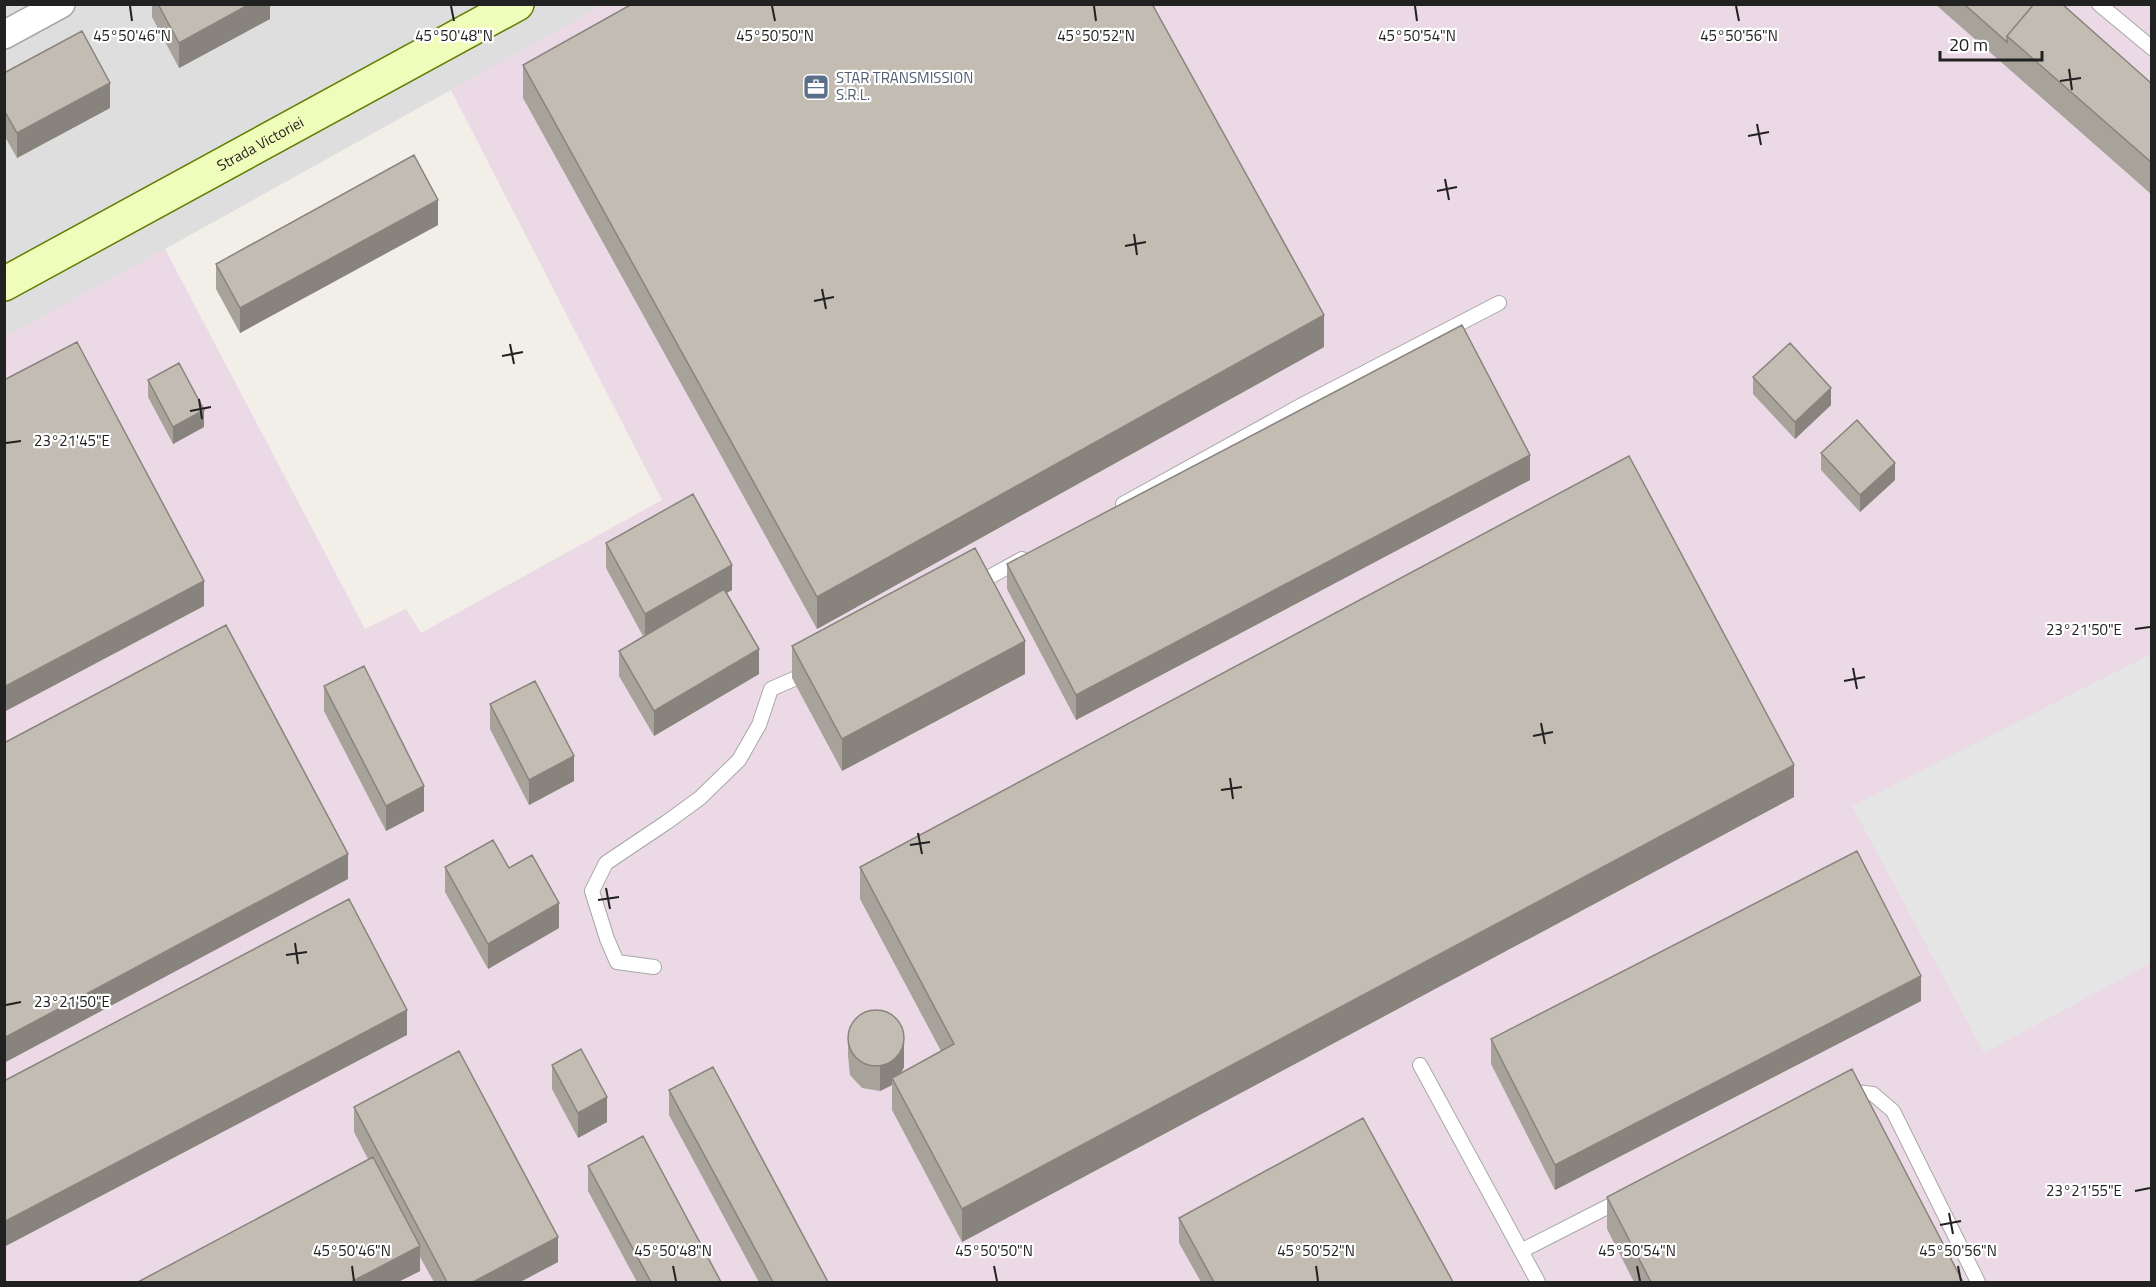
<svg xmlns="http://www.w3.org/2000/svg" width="2156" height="1287" font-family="'Titillium Web',sans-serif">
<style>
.residential{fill:#dfdede}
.industrial{fill:#ebd9e5}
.parking{fill:#e5e5e5}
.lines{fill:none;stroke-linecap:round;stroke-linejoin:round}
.lane-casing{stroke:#a8a8a8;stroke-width:16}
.street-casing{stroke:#a8a8a8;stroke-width:30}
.secondary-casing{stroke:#607e01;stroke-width:36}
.lane{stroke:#fff;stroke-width:14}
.street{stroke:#fff;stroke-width:27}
.secondary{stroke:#f0fcba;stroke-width:33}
.wall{fill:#a7a29a}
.shaded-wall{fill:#88847d}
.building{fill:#c2bcb3;stroke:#88847d;stroke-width:1.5}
.ticks{fill:none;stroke:#212121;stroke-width:2}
.labels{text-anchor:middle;stroke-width:4.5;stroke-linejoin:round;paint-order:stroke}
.service-label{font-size:15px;fill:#4e5e75;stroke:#fff;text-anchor:start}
.street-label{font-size:15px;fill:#212121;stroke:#fff}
.ticks-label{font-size:15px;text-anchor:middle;fill:#212121;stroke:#fff;stroke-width:4.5;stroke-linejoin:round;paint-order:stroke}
</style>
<rect width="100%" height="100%" fill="#f1efe7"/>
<path class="residential" d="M 5,5 L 604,5 L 5,338 Z"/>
<path class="industrial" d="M 603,5 L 2151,5 L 2151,1282 L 5,1282 L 5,337 L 165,249 L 365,629 L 406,609 L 421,633 L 662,500 L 451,90 Z"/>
<path class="parking" d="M 2151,654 L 2151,963 L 1984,1053 L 1852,806 Z"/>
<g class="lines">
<defs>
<path id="lane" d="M 2099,4 L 2152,48
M 1123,504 L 1304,404 L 1499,303
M 975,585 L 1022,559
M 654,967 L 617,962 L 607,939 L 592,891 L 606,863 L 667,822 L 700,798 L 739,760 L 759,725 L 771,689 L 810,672
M 1420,1065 L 1538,1282
M 1847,1091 L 1873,1094 L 1893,1111 L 1978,1282
M 1521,1251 L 1621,1200"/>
<path id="street" d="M 4,35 L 61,4"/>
<g id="secondary">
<path id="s1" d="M 4,284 L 517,4"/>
</g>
</defs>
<use href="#lane" class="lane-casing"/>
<use href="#street" class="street-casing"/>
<use href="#secondary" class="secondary-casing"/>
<use href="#lane" class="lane"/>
<use href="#street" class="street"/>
<use href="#secondary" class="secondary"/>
</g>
<path class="wall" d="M 152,4 L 270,4 L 270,19 L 179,68 L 152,17 Z
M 1935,4 L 2062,4 L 2151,83 L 2151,194 Z
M 523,65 L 1324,347 L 817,629 L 523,98 Z
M 4,73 L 110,108 L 17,158 L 4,135 Z
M 438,225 L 240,333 L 216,289 L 216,264 Z
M 1753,377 L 1831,405 L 1795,439 L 1753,394 Z
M 148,380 L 204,427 L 173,444 L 148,397 Z
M 1821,453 L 1895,480 L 1860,512 L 1821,470 Z
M 1530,480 L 1076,720 L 1007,589 L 1007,564 Z
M 606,543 L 732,590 L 726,593 L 759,674 L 654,736 L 619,676 L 619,651 L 643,636 L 606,568 Z
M 792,646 L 1025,674 L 842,771 L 792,678 Z
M 324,686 L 424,811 L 386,831 L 324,711 Z
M 490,704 L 574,781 L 529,805 L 490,729 Z
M 1794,797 L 962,1242 L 892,1110 L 892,1085 L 880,1091 L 862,1088 L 850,1075 L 848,1056 L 848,1031 L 904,1067 L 901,1073 L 941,1051 L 860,899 L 860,867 Z
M 445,867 L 509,868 L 559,928 L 488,969 L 445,892 Z
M 1921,1001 L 1555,1190 L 1491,1064 L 1491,1039 Z
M 552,1065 L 607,1122 L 578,1138 L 552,1089 Z
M 669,1090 L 828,1282 L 759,1282 L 669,1115 Z
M 354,1107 L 558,1262 L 520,1282 L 434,1282 L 420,1257 L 420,1271 L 398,1282 L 138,1282 L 368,1159 L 354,1132 Z
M 588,1166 L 721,1282 L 637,1282 L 588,1191 Z
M 1607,1197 L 1963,1282 L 1634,1282 L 1607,1229 Z
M 1179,1218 L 1453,1282 L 1201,1282 L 1179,1243 Z"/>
<path class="shaded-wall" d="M 250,4 L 270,4 L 270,19 L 179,68 L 179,43 Z
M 110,83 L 110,108 L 17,158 L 17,133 Z
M 438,200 L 438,225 L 240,333 L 240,308 Z
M 1324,315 L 1324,347 L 817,629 L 817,597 Z
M 1831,388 L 1831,405 L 1795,439 L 1795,422 Z
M 204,410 L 204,427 L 173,444 L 173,427 Z
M 1530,455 L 1530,480 L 1076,720 L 1076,695 Z
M 1895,463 L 1895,480 L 1860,512 L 1860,495 Z
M 732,565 L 732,590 L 645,639 L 645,614 Z
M 204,581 L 204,606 L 4,712 L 4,687 Z
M 1025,641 L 1025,674 L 842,771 L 842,739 Z
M 759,649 L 759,674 L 654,736 L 654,711 Z
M 574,756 L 574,781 L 529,805 L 529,780 Z
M 1794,765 L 1794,797 L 962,1242 L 962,1209 Z
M 424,786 L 424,811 L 386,831 L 386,806 Z
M 348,854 L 348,879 L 4,1063 L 4,1038 Z
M 559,903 L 559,928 L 488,969 L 488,944 Z
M 1921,976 L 1921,1001 L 1555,1190 L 1555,1165 Z
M 407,1010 L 407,1035 L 4,1247 L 4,1222 Z
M 904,1034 L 904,1067 L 896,1083 L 892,1078 L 892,1085 L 880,1091 L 880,1066 Z
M 607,1097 L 607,1122 L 578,1138 L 578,1113 Z
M 558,1237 L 558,1262 L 520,1282 L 473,1282 Z
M 420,1246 L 420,1271 L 398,1282 L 351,1282 Z"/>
<path class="building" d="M 158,4 L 250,4 L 179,43 Z
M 632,4 L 1152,4 L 1324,315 L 817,597 L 523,65 Z
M 1964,4 L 2034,4 L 2007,36 L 2007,42 Z
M 2034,4 L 2062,4 L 2151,83 L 2151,162 L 2007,36 Z
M 82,31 L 110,83 L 17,133 L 4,110 L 4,73 Z
M 414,155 L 438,200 L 240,308 L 216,264 Z
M 1462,325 L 1530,455 L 1076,695 L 1007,564 Z
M 77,342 L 204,581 L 4,687 L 4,380 Z
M 1790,343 L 1831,388 L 1795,422 L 1753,377 Z
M 179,363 L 204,410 L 173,427 L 148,380 Z
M 1857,420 L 1895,463 L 1860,495 L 1821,453 Z
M 1629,456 L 1794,765 L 962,1209 L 892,1078 L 954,1044 L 860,867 Z
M 693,494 L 732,565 L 645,614 L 606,543 Z
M 975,548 L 1025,641 L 842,739 L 792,646 Z
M 724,589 L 759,649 L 654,711 L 619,651 Z
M 226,625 L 348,854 L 4,1038 L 4,743 Z
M 364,666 L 424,786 L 386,806 L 324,686 Z
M 535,681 L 574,756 L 529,780 L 490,704 Z
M 493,840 L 509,868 L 532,855 L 559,903 L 488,944 L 445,867 Z
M 1857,851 L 1921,976 L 1555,1165 L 1491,1039 Z
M 349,899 L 407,1010 L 4,1222 L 4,1081 Z
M848 1038a28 28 0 1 1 56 0a28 28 0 1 1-56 0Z
M 581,1049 L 607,1097 L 578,1113 L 552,1065 Z
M 459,1051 L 558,1237 L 473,1282 L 447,1282 L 354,1107 Z
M 713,1067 L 828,1282 L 773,1282 L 669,1090 Z
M 1852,1069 L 1963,1282 L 1651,1282 L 1607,1197 Z
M 1363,1118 L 1453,1282 L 1214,1282 L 1179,1218 Z
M 643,1136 L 721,1282 L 651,1282 L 588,1166 Z
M 373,1157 L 420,1246 L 351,1282 L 138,1282 Z"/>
<path class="ticks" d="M 130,6 L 132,21M 451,6 L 454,21M 772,6 L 775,21M 1094,6 L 1096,21M 1415,6 L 1417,21M 1736,6 L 1739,21M 2069,69 L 2072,90M 2060,81 L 2081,78M 1757,124 L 1761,145M 1748,136 L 1769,132M 1445,179 L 1449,200M 1437,191 L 1457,187M 1134,234 L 1137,255M 1125,246 L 1146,242M 822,289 L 826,309M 814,301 L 834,297M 510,344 L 514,364M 502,356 L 523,352M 199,399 L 202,419M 190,411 L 211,407M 6,443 L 21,441M 2135,629 L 2150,627M 1853,668 L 1857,689M 1844,681 L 1865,677M 1541,723 L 1545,744M 1533,736 L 1553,732M 1230,778 L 1233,799M 1221,790 L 1242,787M 918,833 L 922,854M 910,845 L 930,842M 606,888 L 610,909M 598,900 L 619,897M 295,943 L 298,964M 286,955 L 307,952M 6,1005 L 21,1002M 2135,1191 L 2150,1188M 1949,1213 L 1953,1234M 1940,1225 L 1961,1221M 352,1266 L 354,1281M 673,1266 L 676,1281M 994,1266 L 997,1281M 1316,1266 L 1318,1281M 1637,1266 L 1640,1281M 1958,1266 L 1961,1281"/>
<defs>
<symbol id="office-square" viewBox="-11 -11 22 22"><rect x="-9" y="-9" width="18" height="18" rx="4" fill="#5c6f8a" stroke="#fff"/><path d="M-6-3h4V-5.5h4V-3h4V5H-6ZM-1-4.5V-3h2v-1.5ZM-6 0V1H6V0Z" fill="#fff"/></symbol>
</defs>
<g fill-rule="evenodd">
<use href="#office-square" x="801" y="72" width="30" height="30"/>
</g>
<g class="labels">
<g class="service-label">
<text x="836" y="83">STAR TRANSMISSION<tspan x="836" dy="17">S.R.L.</tspan></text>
</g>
<g class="street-label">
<text dy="5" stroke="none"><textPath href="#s1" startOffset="292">Strada Victoriei</textPath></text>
</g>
</g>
<g class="ticks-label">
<text x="454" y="41">45°50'48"N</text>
<text x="1417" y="41">45°50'54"N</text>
<text x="132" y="41">45°50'46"N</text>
<text x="775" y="41">45°50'50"N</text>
<text x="1096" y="41">45°50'52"N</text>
<text x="1739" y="41">45°50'56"N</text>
<text x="72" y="446">23°21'45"E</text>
<text x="2084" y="635">23°21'50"E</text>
<text x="72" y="1007">23°21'50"E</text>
<text x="2084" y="1196">23°21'55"E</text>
<text x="352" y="1256">45°50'46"N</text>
<text x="673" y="1256">45°50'48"N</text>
<text x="994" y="1256">45°50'50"N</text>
<text x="1316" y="1256">45°50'52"N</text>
<text x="1637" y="1256">45°50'54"N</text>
<text x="1958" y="1256">45°50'56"N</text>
</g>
<rect width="2156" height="1287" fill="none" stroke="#212121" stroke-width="12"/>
<path d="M1940 51v9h102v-9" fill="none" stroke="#212121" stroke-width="3"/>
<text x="1949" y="51" font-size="18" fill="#212121" stroke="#ffffff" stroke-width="4.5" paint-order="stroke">20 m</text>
</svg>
